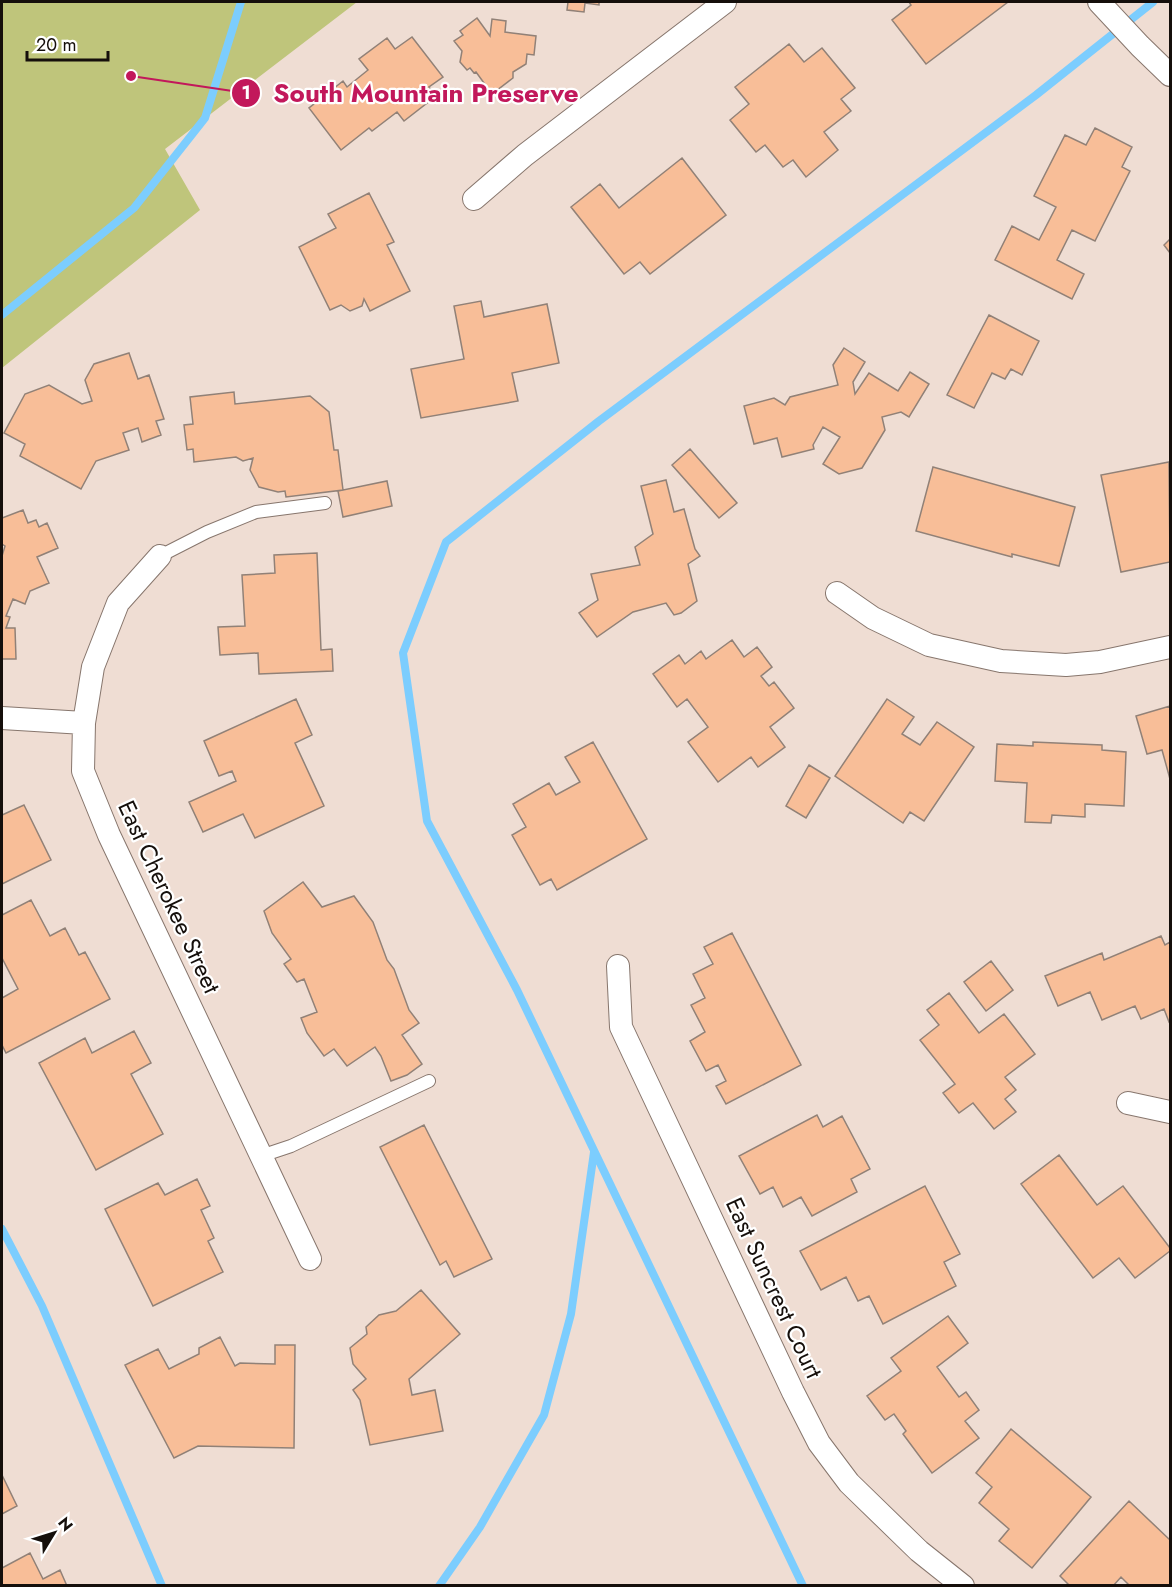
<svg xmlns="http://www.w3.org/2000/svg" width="1172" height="1587" font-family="Jost,sans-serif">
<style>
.green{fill:#bfc57b}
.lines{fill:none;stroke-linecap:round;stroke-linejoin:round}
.stream{stroke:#7ccdfe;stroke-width:8}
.building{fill:#f8be98;stroke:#918177;stroke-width:1.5}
.service-casing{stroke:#87766d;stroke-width:14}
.minor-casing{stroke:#87766d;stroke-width:24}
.service{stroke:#fff;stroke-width:12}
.minor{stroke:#fff;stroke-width:22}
.labels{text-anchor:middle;stroke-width:4.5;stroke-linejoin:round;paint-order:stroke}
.street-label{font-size:24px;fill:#150f0b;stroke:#fff}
.leader{fill:none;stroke:#c2185b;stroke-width:2}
.callout-dot{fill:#c2185b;stroke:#fff;stroke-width:2}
.mark-label{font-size:18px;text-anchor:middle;font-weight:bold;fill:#fff}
.callout-label{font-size:26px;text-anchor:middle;font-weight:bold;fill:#c2185b;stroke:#fff;stroke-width:4.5;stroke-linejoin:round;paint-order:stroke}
</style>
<rect width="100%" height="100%" fill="#efddd3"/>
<path class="green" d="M 2,2 L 357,2 L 165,149 L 200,210 L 2,368 Z"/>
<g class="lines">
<path class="stream" d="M 2,315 L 134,208 L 205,118 L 241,2
M 2,1229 L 42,1306 L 162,1586
M 439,1586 L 480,1527 L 544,1415 L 571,1314 L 594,1152
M 803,1586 L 517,990 L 427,821 L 403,653 L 446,542 L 599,421 L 1036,95 L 1153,2"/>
</g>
<path class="building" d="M 568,2 L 599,2 L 599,5 L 585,3 L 584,12 L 567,10 Z
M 909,2 L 1008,2 L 926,64 L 892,20 L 911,5 Z
M 477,18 L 490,36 L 492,19 L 506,21 L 505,32 L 536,36 L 534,55 L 527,54 L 526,64 L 513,72 L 513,78 L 492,94 L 476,72 L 474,73 L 470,68 L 467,70 L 460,62 L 462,51 L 454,41 L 463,35 L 460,31 Z
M 412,37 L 443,77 L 429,87 L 436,96 L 404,121 L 397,112 L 372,131 L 369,128 L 341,150 L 309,108 L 343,81 L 347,87 L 368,70 L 359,59 L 387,38 L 395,49 Z
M 789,44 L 804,62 L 822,48 L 855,88 L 841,99 L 851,111 L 824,132 L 838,150 L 806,177 L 793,160 L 783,167 L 765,145 L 756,152 L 730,120 L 749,104 L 735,87 Z
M 1095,128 L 1132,147 L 1122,167 L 1130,171 L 1095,241 L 1072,230 L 1057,260 L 1084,274 L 1072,299 L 995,260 L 1012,226 L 1039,240 L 1056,207 L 1034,196 L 1065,135 L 1086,145 Z
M 682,158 L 726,215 L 650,274 L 640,262 L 624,274 L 571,207 L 600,184 L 619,208 Z
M 369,193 L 394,242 L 387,245 L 410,291 L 370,311 L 364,299 L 362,306 L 350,311 L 341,305 L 330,310 L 299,247 L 336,228 L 328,214 Z
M 1170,239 L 1170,253 L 1164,245 Z
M 481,301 L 484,317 L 547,304 L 559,363 L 512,373 L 518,401 L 421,418 L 411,369 L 464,359 L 454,306 Z
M 989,315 L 1039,341 L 1022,375 L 1011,369 L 1005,379 L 992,373 L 974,408 L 947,395 Z
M 844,348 L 865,362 L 853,382 L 855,394 L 869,373 L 898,391 L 910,372 L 929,384 L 909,417 L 901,412 L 882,417 L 885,430 L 862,468 L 839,474 L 823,464 L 840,437 L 823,427 L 813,445 L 814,449 L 782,457 L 777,438 L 754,444 L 744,406 L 774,398 L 785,405 L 790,397 L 838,385 L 833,365 Z
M 129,353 L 138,379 L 149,375 L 164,419 L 156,421 L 161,435 L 142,442 L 138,428 L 123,433 L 129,450 L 96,461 L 81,489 L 20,456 L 25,444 L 4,433 L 25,394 L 49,385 L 82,404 L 92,401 L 85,380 L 94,364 Z
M 234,392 L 235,404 L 310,396 L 329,412 L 334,450 L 338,450 L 343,490 L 286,497 L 285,491 L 278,492 L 259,487 L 250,470 L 253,458 L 243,461 L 236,457 L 194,462 L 193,449 L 187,450 L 184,425 L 193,424 L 190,397 Z
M 690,449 L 737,503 L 719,518 L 672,465 Z
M 1169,462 L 1170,562 L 1121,572 L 1101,475 Z
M 933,467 L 1075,507 L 1059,566 L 1012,554 L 1012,557 L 916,531 Z
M 666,480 L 674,512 L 684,509 L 695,549 L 700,556 L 688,564 L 697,601 L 681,613 L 674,615 L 666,603 L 633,612 L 597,637 L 579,613 L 598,600 L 591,574 L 640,565 L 635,547 L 653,534 L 641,486 Z
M 387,481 L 392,506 L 343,517 L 338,491 Z
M 23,510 L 28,523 L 36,520 L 39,527 L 47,523 L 58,548 L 37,557 L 49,583 L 30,591 L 25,604 L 13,599 L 6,616 L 10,617 L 6,628 L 15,628 L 16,659 L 2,659 L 2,556 L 5,546 L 2,544 L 2,518 Z
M 317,553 L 321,650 L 332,649 L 333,671 L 259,674 L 258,653 L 220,655 L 218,627 L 245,626 L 242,575 L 275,573 L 274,555 Z
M 732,640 L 744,657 L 757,647 L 772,667 L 761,676 L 769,686 L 774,682 L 794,708 L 770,727 L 785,747 L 758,767 L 751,757 L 718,782 L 688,742 L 708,727 L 687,699 L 677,707 L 653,674 L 679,655 L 685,664 L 701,651 L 706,659 Z
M 296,699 L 312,735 L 295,743 L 324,806 L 255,838 L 243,814 L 203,832 L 189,802 L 236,781 L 232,771 L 219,776 L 204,741 Z
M 887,699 L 914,717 L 902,734 L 920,745 L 937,722 L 974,747 L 924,821 L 910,812 L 903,823 L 835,776 Z
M 1170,706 L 1170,779 L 1162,750 L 1147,754 L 1136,716 Z
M 593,742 L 647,839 L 557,890 L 551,879 L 540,885 L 512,835 L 526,827 L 513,804 L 549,783 L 556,795 L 580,782 L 565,757 Z
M 1033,742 L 1102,745 L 1102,750 L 1126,752 L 1124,806 L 1085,804 L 1085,817 L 1052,815 L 1051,823 L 1025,822 L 1027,783 L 995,781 L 997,744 L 1033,746 Z
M 809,765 L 830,778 L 806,818 L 786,806 Z
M 24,805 L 51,860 L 2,884 L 2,815 Z
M 303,882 L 322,907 L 354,896 L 373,922 L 387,960 L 394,969 L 409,1010 L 419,1023 L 402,1035 L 422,1064 L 407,1075 L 391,1081 L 381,1056 L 375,1047 L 347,1066 L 334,1049 L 324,1056 L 307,1033 L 301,1018 L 317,1012 L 304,979 L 297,982 L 284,964 L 291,959 L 272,933 L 264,911 Z
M 31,900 L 50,936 L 65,928 L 79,955 L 85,952 L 110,999 L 6,1053 L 2,1045 L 2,998 L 18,989 L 2,958 L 2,915 Z
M 732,933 L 801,1065 L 726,1104 L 716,1086 L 726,1081 L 718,1065 L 706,1071 L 690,1041 L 705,1032 L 691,1005 L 705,998 L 693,974 L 713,964 L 704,947 Z
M 1161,936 L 1165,945 L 1170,942 L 1170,1021 L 1169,1022 L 1164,1009 L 1141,1019 L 1135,1006 L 1102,1020 L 1090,992 L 1058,1006 L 1045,976 L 1102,953 L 1104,960 Z
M 991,961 L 1013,990 L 986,1011 L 964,982 Z
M 949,993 L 979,1033 L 1004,1014 L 1035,1054 L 1005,1077 L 1016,1090 L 1005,1099 L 1016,1112 L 994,1129 L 973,1103 L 959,1113 L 943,1093 L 955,1084 L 920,1040 L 939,1025 L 927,1010 Z
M 134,1031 L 151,1063 L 131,1074 L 163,1134 L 96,1170 L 39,1063 L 85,1038 L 92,1053 Z
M 817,1115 L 823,1127 L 842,1116 L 870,1169 L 851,1179 L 857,1192 L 812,1216 L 801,1197 L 783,1207 L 773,1187 L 760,1194 L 739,1156 Z
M 424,1125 L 492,1259 L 454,1277 L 446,1261 L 440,1265 L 380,1147 Z
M 1059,1155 L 1097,1205 L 1123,1186 L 1170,1248 L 1170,1251 L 1135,1278 L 1119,1258 L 1093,1278 L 1021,1184 Z
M 197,1179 L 210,1206 L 201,1210 L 214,1238 L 208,1241 L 223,1272 L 153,1306 L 105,1209 L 158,1183 L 165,1195 Z
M 925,1186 L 960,1254 L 944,1262 L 956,1286 L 883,1324 L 869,1296 L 858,1301 L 846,1277 L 821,1290 L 800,1251 Z
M 421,1290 L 460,1334 L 409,1379 L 412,1395 L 435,1390 L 443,1431 L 370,1445 L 360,1400 L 353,1390 L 366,1379 L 353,1364 L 350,1348 L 367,1334 L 366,1327 L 379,1315 L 396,1311 Z
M 948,1316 L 968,1343 L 937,1367 L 959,1397 L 966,1392 L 979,1410 L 965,1421 L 979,1438 L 932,1473 L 903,1434 L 906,1431 L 894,1414 L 885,1420 L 867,1396 L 901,1371 L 891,1358 Z
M 220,1337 L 235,1366 L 240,1363 L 275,1364 L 275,1345 L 295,1345 L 294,1448 L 198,1446 L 174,1458 L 125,1365 L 158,1349 L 169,1369 L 199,1354 L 199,1348 Z
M 1011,1429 L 1091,1497 L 1032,1568 L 999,1541 L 1009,1529 L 979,1503 L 992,1487 L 976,1473 Z
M 2,1475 L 17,1506 L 2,1514 Z
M 1129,1501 L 1170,1540 L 1170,1586 L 1130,1586 L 1121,1577 L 1113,1586 L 1070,1586 L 1060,1576 Z
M 30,1553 L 43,1579 L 60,1570 L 67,1586 L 2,1586 L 2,1568 Z"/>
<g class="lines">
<defs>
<path id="service" d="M 160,556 L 207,532 L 256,512 L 325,503
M 261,1156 L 291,1146 L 429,1081"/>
<path id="minor" d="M 1099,2 L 1140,46 L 1170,75
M 474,199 L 525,155 L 725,2
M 160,556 L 118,603 L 93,667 L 84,723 L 83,771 L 109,835 L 310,1259
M 837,593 L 873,618 L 929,645 L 1001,661 L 1066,665 L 1100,662 L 1170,647
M 2,718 L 84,723
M 618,966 L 621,1027 L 793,1392 L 819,1443 L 849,1483 L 919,1551 L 963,1586
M 1128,1103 L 1170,1112"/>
</defs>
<use href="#service" class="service-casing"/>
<use href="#minor" class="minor-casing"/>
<use href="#service" class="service"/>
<use href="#minor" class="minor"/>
</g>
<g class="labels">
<g class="street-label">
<text transform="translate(169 897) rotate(65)" y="8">East Cherokee Street</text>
<text transform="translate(774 1288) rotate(65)" y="8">East Suncrest Court</text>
</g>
</g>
<path class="leader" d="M131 76L246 93"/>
<g class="callout-dot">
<circle cx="131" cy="76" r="6"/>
<circle cx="246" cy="93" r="15"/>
</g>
<g class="mark-label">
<text x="246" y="99">1</text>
</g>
<g class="callout-label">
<text x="426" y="102">South Mountain Preserve</text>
</g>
<rect width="1172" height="1587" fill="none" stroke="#150f0b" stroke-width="6"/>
<g transform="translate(54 1533) rotate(52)" stroke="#ffffff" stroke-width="4.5" paint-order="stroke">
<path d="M0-4.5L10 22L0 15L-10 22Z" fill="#150f0b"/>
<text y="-9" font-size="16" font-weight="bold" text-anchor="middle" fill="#150f0b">N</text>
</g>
<path d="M27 51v9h81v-9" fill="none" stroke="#150f0b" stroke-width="3"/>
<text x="36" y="51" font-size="18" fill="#150f0b" stroke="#ffffff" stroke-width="4.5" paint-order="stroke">20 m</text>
</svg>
